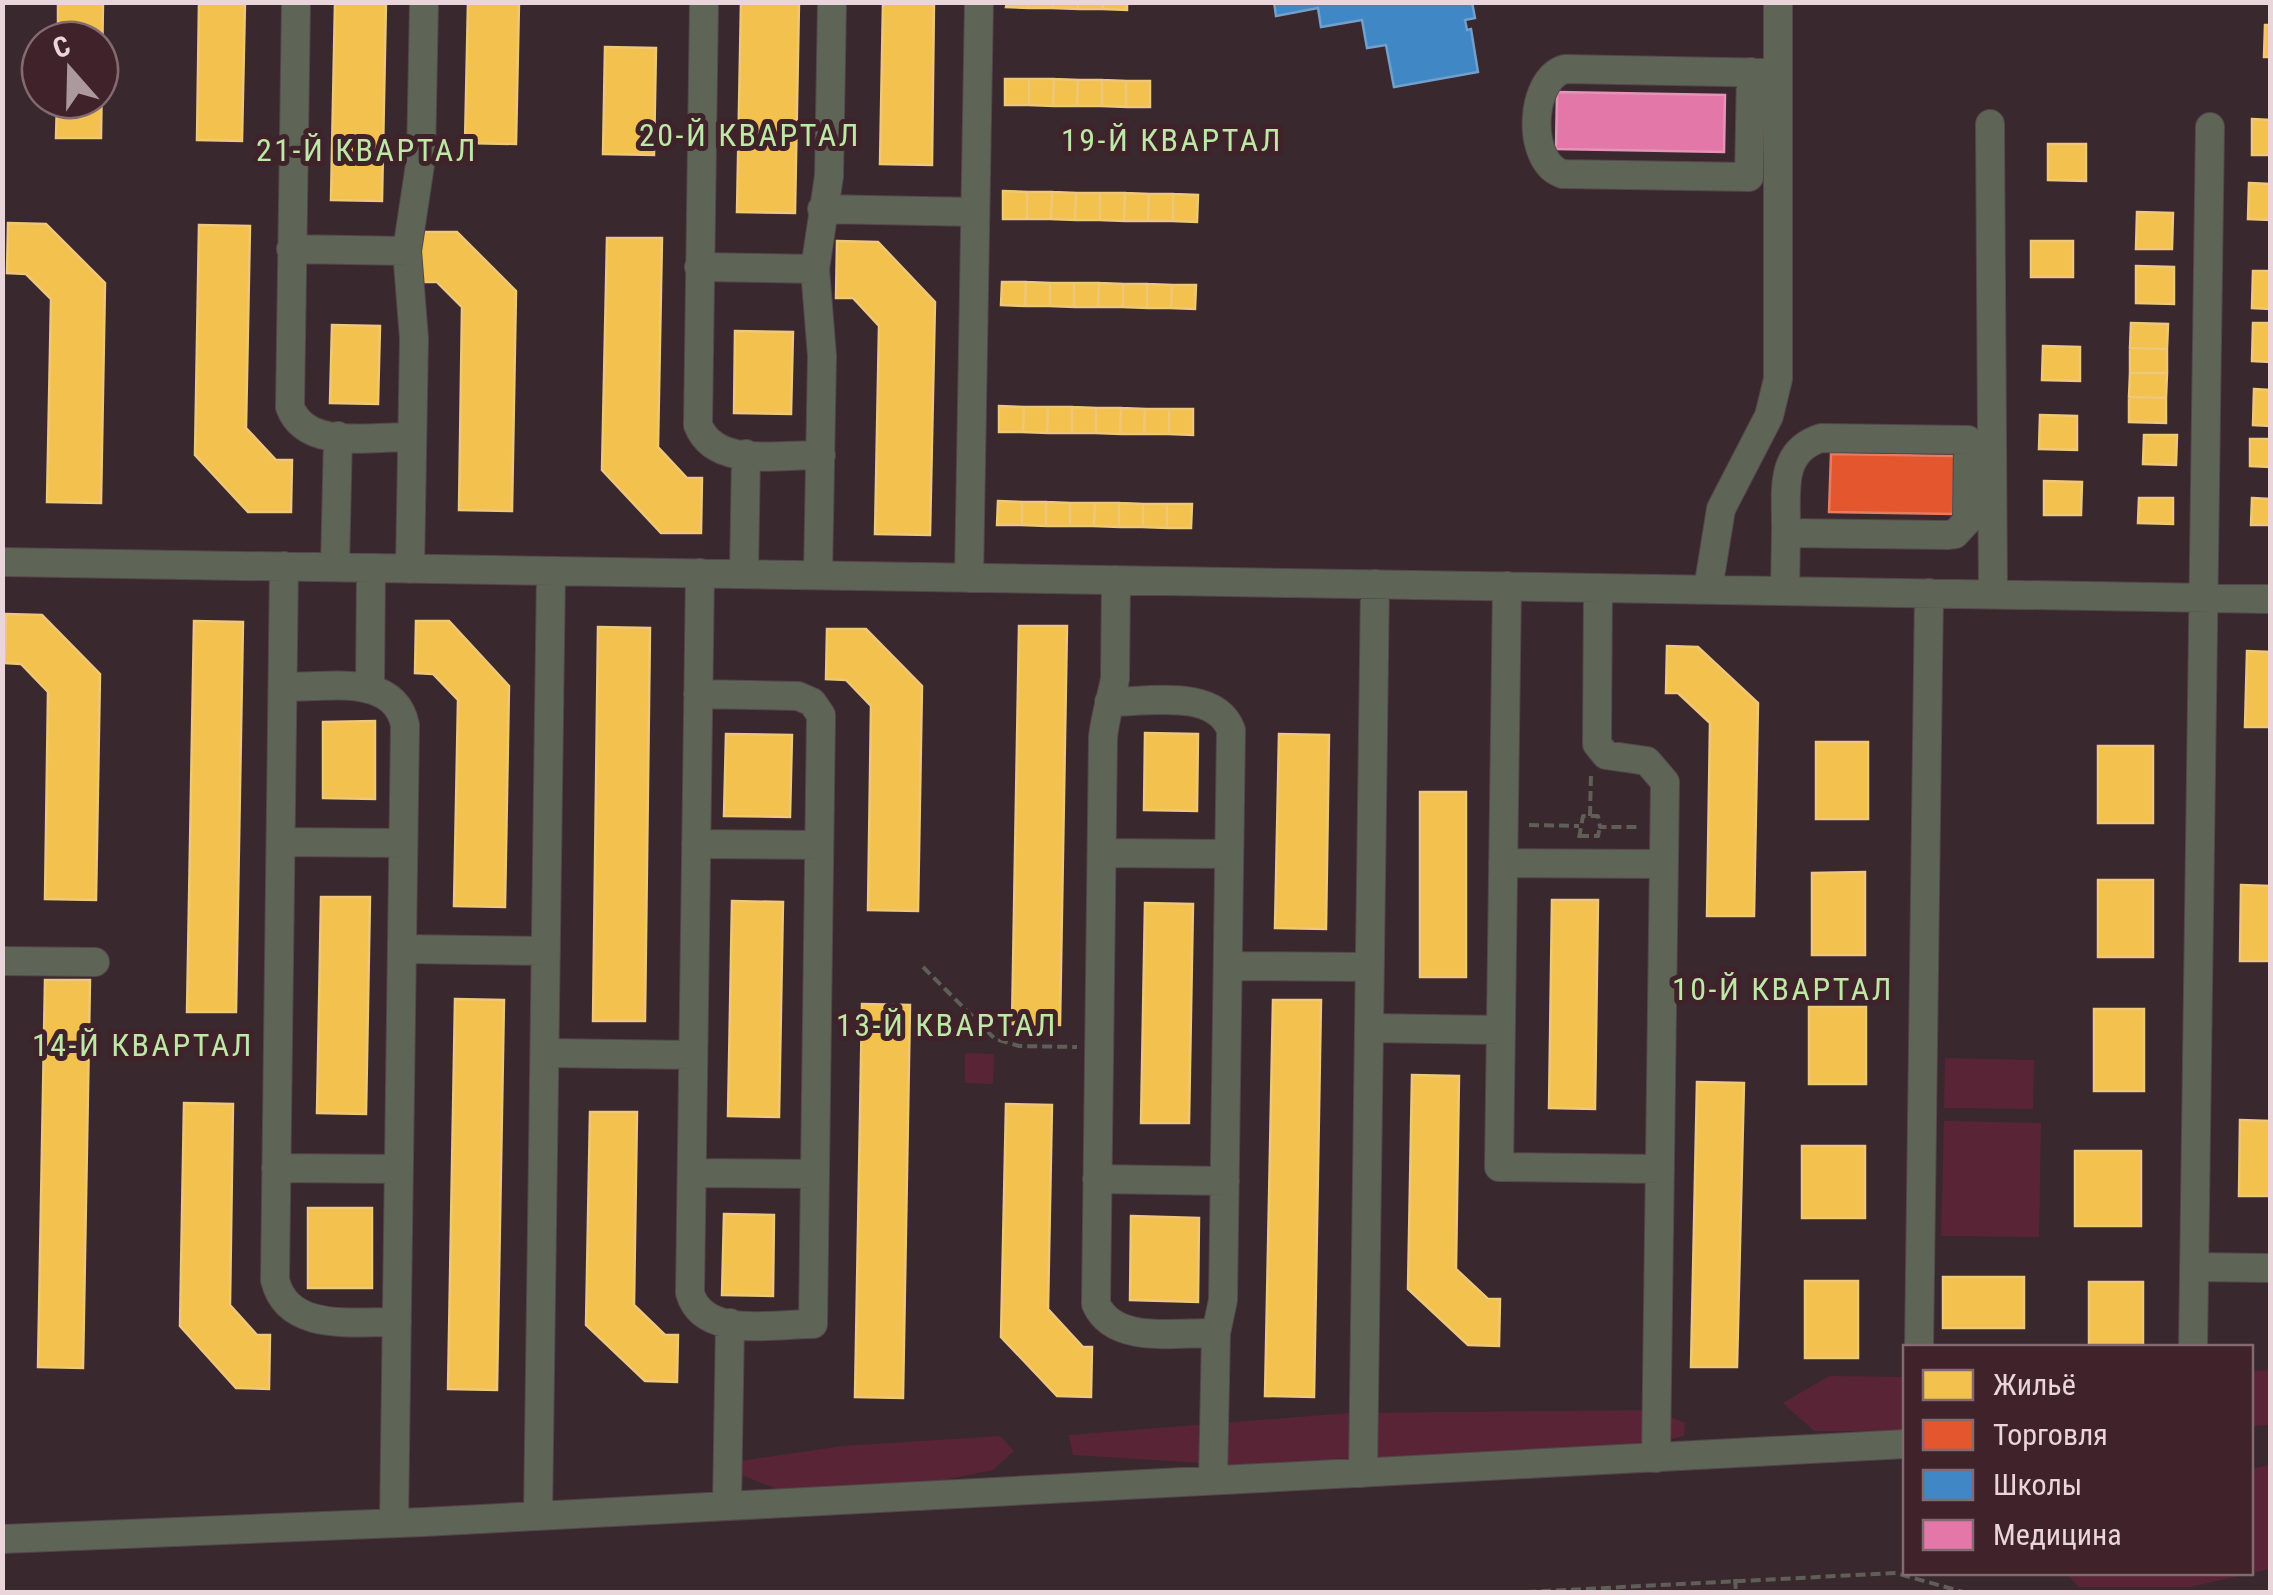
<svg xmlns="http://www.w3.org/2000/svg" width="2273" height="1595" font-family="'Roboto Condensed',sans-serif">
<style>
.green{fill:#592536}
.homes{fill:#f2c14e;stroke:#f0c778;stroke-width:2.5}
.shops{fill:#e4572e;stroke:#e67d62;stroke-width:2.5}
.schools{fill:#3f88c5;stroke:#729fcb;stroke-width:2.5}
.health{fill:#e377a8;stroke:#e594b7;stroke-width:2.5}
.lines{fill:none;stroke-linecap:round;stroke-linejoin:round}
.minor-casing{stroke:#54464a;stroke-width:30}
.path{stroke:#5f5f58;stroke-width:4;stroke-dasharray:10 5;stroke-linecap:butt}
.minor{stroke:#5e6456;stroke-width:28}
.labels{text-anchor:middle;stroke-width:10;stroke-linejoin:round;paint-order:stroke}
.quarter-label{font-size:32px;letter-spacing:2.5px;fill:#bde8a5;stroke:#3f222a}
</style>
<rect width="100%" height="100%" fill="#39282d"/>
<path class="green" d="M 965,1053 L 994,1054 L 993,1084 L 965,1083 Z
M 1945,1058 L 2034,1060 L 2033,1109 L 1944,1108 Z
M 1944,1121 L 2041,1123 L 2039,1237 L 1941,1236 Z
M 2270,1370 L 2270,1425 L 2251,1426 L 2251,1371 Z
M 1829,1376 L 1905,1377 L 1905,1431 L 1814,1431 L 1783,1403 Z
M 1653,1410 L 1685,1423 L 1684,1436 L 1611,1453 L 1249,1466 L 1073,1455 L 1069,1435 L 1349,1413 Z
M 1000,1436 L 1014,1451 L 993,1470 L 904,1488 L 787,1493 L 734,1472 L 740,1461 L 843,1446 Z
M 2270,1465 L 2270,1569 L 2190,1587 L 2079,1587 L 2066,1573 L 2250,1572 L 2251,1469 Z"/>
<path class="homes" d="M 58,2 L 103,2 L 101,138 L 56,138 L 57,100 L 100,100 L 100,40 L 58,40 Z
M 199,2 L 245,2 L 242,141 L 197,140 Z
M 335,2 L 386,2 L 382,201 L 331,200 Z
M 468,2 L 519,2 L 516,144 L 465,143 Z
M 741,2 L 799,2 L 795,213 L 737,212 Z
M 883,2 L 934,2 L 932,165 L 880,164 Z
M 1007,2 L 1028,2 L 1028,8 L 1006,7 Z
M 1028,2 L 1053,2 L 1053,8 L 1028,8 Z
M 1053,2 L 1078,2 L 1078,9 L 1053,8 Z
M 1078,2 L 1103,2 L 1103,9 L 1078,9 Z
M 1103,2 L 1127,2 L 1127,10 L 1103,9 Z
M 2265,25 L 2270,25 L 2270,57 L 2264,57 Z
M 605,47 L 656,48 L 654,155 L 603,154 Z
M 1005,79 L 1029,79 L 1029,105 L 1005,105 Z
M 1029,79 L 1054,79 L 1053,106 L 1029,105 Z
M 1054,79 L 1078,80 L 1077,106 L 1053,106 Z
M 1078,80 L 1102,80 L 1102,106 L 1077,106 Z
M 1102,80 L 1126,81 L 1126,107 L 1102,106 Z
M 1126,81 L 1150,81 L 1150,107 L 1126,107 Z
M 2252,119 L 2270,120 L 2270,155 L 2252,155 Z
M 2048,144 L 2086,144 L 2086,181 L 2048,180 Z
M 2249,183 L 2270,184 L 2270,220 L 2248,219 Z
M 1003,191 L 1027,192 L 1027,219 L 1003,219 Z
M 1027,192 L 1052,192 L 1051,219 L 1027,219 Z
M 1052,192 L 1076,193 L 1075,220 L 1051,219 Z
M 1076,193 L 1100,193 L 1100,220 L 1075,220 Z
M 1100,193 L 1125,193 L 1124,221 L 1100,220 Z
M 1125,193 L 1149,194 L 1148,221 L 1124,221 Z
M 1149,194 L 1173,194 L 1173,221 L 1148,221 Z
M 1173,194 L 1198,195 L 1197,222 L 1173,221 Z
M 2137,212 L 2173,213 L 2172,249 L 2136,249 Z
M 8,223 L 46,224 L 105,283 L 101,503 L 47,502 L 51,299 L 26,274 L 7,273 Z
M 199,225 L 250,226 L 246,428 L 276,460 L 292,460 L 291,512 L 248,512 L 195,455 Z
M 420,232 L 457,232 L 516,291 L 512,511 L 459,510 L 462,307 L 437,282 L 419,282 Z
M 607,238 L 662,238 L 658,447 L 687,478 L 702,478 L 701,533 L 661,533 L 602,470 Z
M 837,241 L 878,242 L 935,302 L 930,535 L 875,534 L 879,326 L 853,298 L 836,298 Z
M 2031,241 L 2073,241 L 2073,277 L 2031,277 Z
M 2136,266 L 2174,267 L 2174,304 L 2136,303 Z
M 2253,271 L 2270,271 L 2270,309 L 2252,308 Z
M 1002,282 L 1026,282 L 1025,306 L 1001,305 Z
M 1026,282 L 1050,283 L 1050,306 L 1025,306 Z
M 1050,283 L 1074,283 L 1074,307 L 1050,306 Z
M 1074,283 L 1099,283 L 1098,307 L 1074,307 Z
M 1099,283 L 1123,284 L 1123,307 L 1098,307 Z
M 1123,284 L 1147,284 L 1147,308 L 1123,307 Z
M 1147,284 L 1172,285 L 1171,308 L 1147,308 Z
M 1172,285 L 1196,285 L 1195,309 L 1171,308 Z
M 2131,323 L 2168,324 L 2167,349 L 2130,348 Z
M 2253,323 L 2270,323 L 2270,362 L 2252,361 Z
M 332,325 L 380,326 L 378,404 L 330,403 Z
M 735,331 L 793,332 L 791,414 L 734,413 Z
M 2043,346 L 2080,347 L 2080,381 L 2042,380 Z
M 2130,348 L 2167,349 L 2167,373 L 2130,373 Z
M 2130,373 L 2167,373 L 2166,398 L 2129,397 Z
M 2254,389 L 2270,390 L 2270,426 L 2253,425 Z
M 2129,397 L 2166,398 L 2166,423 L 2129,422 Z
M 999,406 L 1024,407 L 1023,432 L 999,432 Z
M 1024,407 L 1048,407 L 1047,433 L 1023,432 Z
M 1048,407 L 1072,407 L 1072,433 L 1047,433 Z
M 1072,407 L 1096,408 L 1096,433 L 1072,433 Z
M 1096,408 L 1121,408 L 1120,434 L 1096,433 Z
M 1121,408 L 1145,409 L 1144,434 L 1120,434 Z
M 1145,409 L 1169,409 L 1169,434 L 1144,434 Z
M 1169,409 L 1193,409 L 1193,435 L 1169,434 Z
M 2040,415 L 2077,416 L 2077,450 L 2039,449 Z
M 2144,435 L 2177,435 L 2176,465 L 2143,464 Z
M 2250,439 L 2270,439 L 2270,467 L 2250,466 Z
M 2044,481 L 2082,482 L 2081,515 L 2044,515 Z
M 2139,498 L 2173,498 L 2173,524 L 2138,523 Z
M 2252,498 L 2270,499 L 2270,525 L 2251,525 Z
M 998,501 L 1022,502 L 1022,525 L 997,525 Z
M 1022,502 L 1046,502 L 1046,526 L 1022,525 Z
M 1046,502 L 1070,503 L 1070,526 L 1046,526 Z
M 1070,503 L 1095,503 L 1094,526 L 1070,526 Z
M 1095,503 L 1119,503 L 1119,527 L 1094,526 Z
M 1119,503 L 1143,504 L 1143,527 L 1119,527 Z
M 1143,504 L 1167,504 L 1167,528 L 1143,527 Z
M 1167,504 L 1192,504 L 1191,528 L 1167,528 Z
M 6,614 L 42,615 L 100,674 L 96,900 L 45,899 L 48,692 L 21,664 L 5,663 Z
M 194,621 L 243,622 L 236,1012 L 187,1012 Z
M 416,621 L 449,621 L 509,686 L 505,907 L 454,906 L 458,700 L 433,674 L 415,673 Z
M 1019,626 L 1067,626 L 1060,1025 L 1012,1024 Z
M 598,627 L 650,628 L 645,1021 L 593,1021 Z
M 827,629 L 866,629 L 922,686 L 918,911 L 868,910 L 871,706 L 846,680 L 826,679 Z
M 1667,646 L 1698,647 L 1758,703 L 1754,916 L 1707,916 L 1710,723 L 1678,693 L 1666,693 Z
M 2247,651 L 2270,652 L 2270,727 L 2245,727 Z
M 375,721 L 375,799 L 323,798 L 323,722 Z
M 1145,733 L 1198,734 L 1197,811 L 1144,810 Z
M 726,734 L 792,735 L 790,817 L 724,816 Z
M 1279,734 L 1329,735 L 1326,929 L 1275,928 Z
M 1816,742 L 1868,742 L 1868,819 L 1816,819 Z
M 2098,746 L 2153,746 L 2153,823 L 2098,823 Z
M 1420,792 L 1466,792 L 1466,977 L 1420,977 Z
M 1865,872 L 1865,955 L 1812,955 L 1812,873 Z
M 2098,880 L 2153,880 L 2153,957 L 2098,957 Z
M 2241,885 L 2270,886 L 2270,961 L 2240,961 Z
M 321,897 L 370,897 L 366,1114 L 317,1113 Z
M 1552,900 L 1598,900 L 1595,1109 L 1549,1108 Z
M 732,901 L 783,902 L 779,1117 L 728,1116 Z
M 1145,903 L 1193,904 L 1189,1123 L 1141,1123 Z
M 45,980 L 90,980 L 83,1368 L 38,1367 Z
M 455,999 L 504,1000 L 497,1390 L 448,1389 Z
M 1273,1000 L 1321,1000 L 1314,1397 L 1265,1396 Z
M 862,1004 L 910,1005 L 903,1398 L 855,1397 Z
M 1809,1007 L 1866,1007 L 1866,1084 L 1809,1084 Z
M 2094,1009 L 2144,1009 L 2144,1091 L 2094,1091 Z
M 1412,1075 L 1459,1076 L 1456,1269 L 1488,1299 L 1500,1299 L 1499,1346 L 1468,1345 L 1408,1289 Z
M 1697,1082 L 1744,1083 L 1737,1367 L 1691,1367 Z
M 184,1103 L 233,1104 L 230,1305 L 257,1335 L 270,1335 L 269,1389 L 236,1388 L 180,1326 Z
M 1006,1104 L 1052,1105 L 1048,1309 L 1083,1347 L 1092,1347 L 1091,1397 L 1057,1396 L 1001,1337 Z
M 590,1112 L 637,1112 L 634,1305 L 665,1335 L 678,1335 L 677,1382 L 645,1381 L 586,1325 Z
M 2240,1120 L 2270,1121 L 2270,1196 L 2239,1196 Z
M 1802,1146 L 1865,1146 L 1865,1218 L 1802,1218 Z
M 2075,1151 L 2141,1151 L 2141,1226 L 2075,1226 Z
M 308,1208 L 372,1208 L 372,1288 L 308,1288 Z
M 724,1214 L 774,1215 L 773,1296 L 722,1295 Z
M 1131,1216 L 1199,1218 L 1198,1302 L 1130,1300 Z
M 1943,1277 L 2024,1277 L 2024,1328 L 1943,1328 Z
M 1805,1281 L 1858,1281 L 1858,1358 L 1805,1358 Z
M 2089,1282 L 2143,1282 L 2143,1348 L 2089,1348 Z"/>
<path class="shops" d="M 1831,454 L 1955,456 L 1953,514 L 1829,512 Z"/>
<path class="schools" d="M 1274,2 L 1472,2 L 1475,18 L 1465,20 L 1467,30 L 1471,29 L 1478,72 L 1394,87 L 1386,45 L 1367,48 L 1362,20 L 1321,27 L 1318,8 L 1276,16 Z"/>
<path class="health" d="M 1557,92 L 1725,95 L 1724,152 L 1556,149 Z"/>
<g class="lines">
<defs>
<path id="minor" d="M 296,2 L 290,407 C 306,451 374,436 412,437
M 704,2 L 698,425 C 715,469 781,454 821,455
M 1751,72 L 1749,177 L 1563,174 C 1526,163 1529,79 1565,69 L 1778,73
M 1990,124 L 1993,594
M 822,209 L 975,212
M 291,249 L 407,251
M 699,267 L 815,269
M 2,562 L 2270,599
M 284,566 L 275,1280 C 288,1333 354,1321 397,1322
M 335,567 L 338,436
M 410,569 L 414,338 L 407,251 L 421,158 L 424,2
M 744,574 L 746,454
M 818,575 L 822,356 L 815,269 L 829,176 L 832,2
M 969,578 L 979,2
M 1507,586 L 1499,1167 L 1660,1169
M 1598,588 L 1597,744 L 1606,755 L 1647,761 L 1665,782 L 1656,1458
M 1708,589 L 1721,509 L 1769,416 L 1778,379 L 1778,2
M 1785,591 L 1786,533 L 1947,535 L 1955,534 L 1967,521 L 1968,440 L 1821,438 C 1777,452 1787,495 1786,533
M 283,687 C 324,688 394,672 405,725 L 394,1523
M 370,688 L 371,568
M 698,694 L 798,696 L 812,702 L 821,715 L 813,1324 C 774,1324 703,1339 690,1293 L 700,573
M 1109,702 C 1147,702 1215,688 1231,730 L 1223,1300 L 1216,1333 C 1178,1332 1114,1345 1096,1304 L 1103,737 C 1105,717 1111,699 1115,679 L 1116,580
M 281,842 L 403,843
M 696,844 L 819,845
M 1102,853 L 1229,854
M 1503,863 L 1664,864
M 402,949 L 546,951
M 2,961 L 95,962
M 1228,966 L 1370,967
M 1369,1028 L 1501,1030
M 545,1053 L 693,1055
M 276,1168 L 399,1169
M 692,1173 L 815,1174
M 1097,1179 L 1225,1181
M 2194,1267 L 2270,1268
M 1919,1348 L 1929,593
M 2193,1348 L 2210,127
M 1363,1473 L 1375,584
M 1213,1480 L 1216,1333
M 727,1506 L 730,1323
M 538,1516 L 551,571
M 2,1539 L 424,1522 L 1906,1444"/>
</defs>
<use href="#minor" class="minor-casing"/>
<path class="path" d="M 1590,816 L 1591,773
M 1529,825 L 1579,826
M 1579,836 L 1598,836 L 1600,827
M 1579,838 L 1583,816 L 1598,816 L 1600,827 L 1640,827
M 923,967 L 995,1039 L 1019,1046 L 1077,1047
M 1735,1579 L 1736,1592
M 1526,1592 L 1896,1573 L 1963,1592"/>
<use href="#minor" class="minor"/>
</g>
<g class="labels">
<g class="quarter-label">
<text x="750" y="146">20-Й КВАРТАЛ</text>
<text x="1172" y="151">19-Й КВАРТАЛ</text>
<text x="367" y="161">21-Й КВАРТАЛ</text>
<text x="1783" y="1000">10-Й КВАРТАЛ</text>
<text x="947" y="1036">13-Й КВАРТАЛ</text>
<text x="143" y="1056">14-Й КВАРТАЛ</text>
</g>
</g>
<rect width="2273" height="1595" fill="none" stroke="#ead6da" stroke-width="10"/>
<rect x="1903" y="1345" width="350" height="230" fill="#3f222a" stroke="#836a70" stroke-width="2.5"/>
<rect x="1923" y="1370" width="50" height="30" fill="#f2c14e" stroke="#836a70" stroke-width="2.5"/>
<text x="1993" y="1395" font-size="30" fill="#ead6da">Жильё</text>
<rect x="1923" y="1420" width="50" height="30" fill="#e4572e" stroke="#836a70" stroke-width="2.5"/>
<text x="1993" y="1445" font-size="30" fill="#ead6da">Торговля</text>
<rect x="1923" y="1470" width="50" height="30" fill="#3f88c5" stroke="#836a70" stroke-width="2.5"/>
<text x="1993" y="1495" font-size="30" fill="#ead6da">Школы</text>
<rect x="1923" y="1520" width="50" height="30" fill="#e377a8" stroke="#836a70" stroke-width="2.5"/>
<text x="1993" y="1545" font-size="30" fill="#ead6da">Медицина</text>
<g transform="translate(70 70) rotate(340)"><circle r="48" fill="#3f222a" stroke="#836a70" stroke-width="2.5"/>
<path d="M0-8L18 38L0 25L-18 38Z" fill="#ac999d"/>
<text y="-15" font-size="28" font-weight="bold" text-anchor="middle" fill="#ead6da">С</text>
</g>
</svg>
